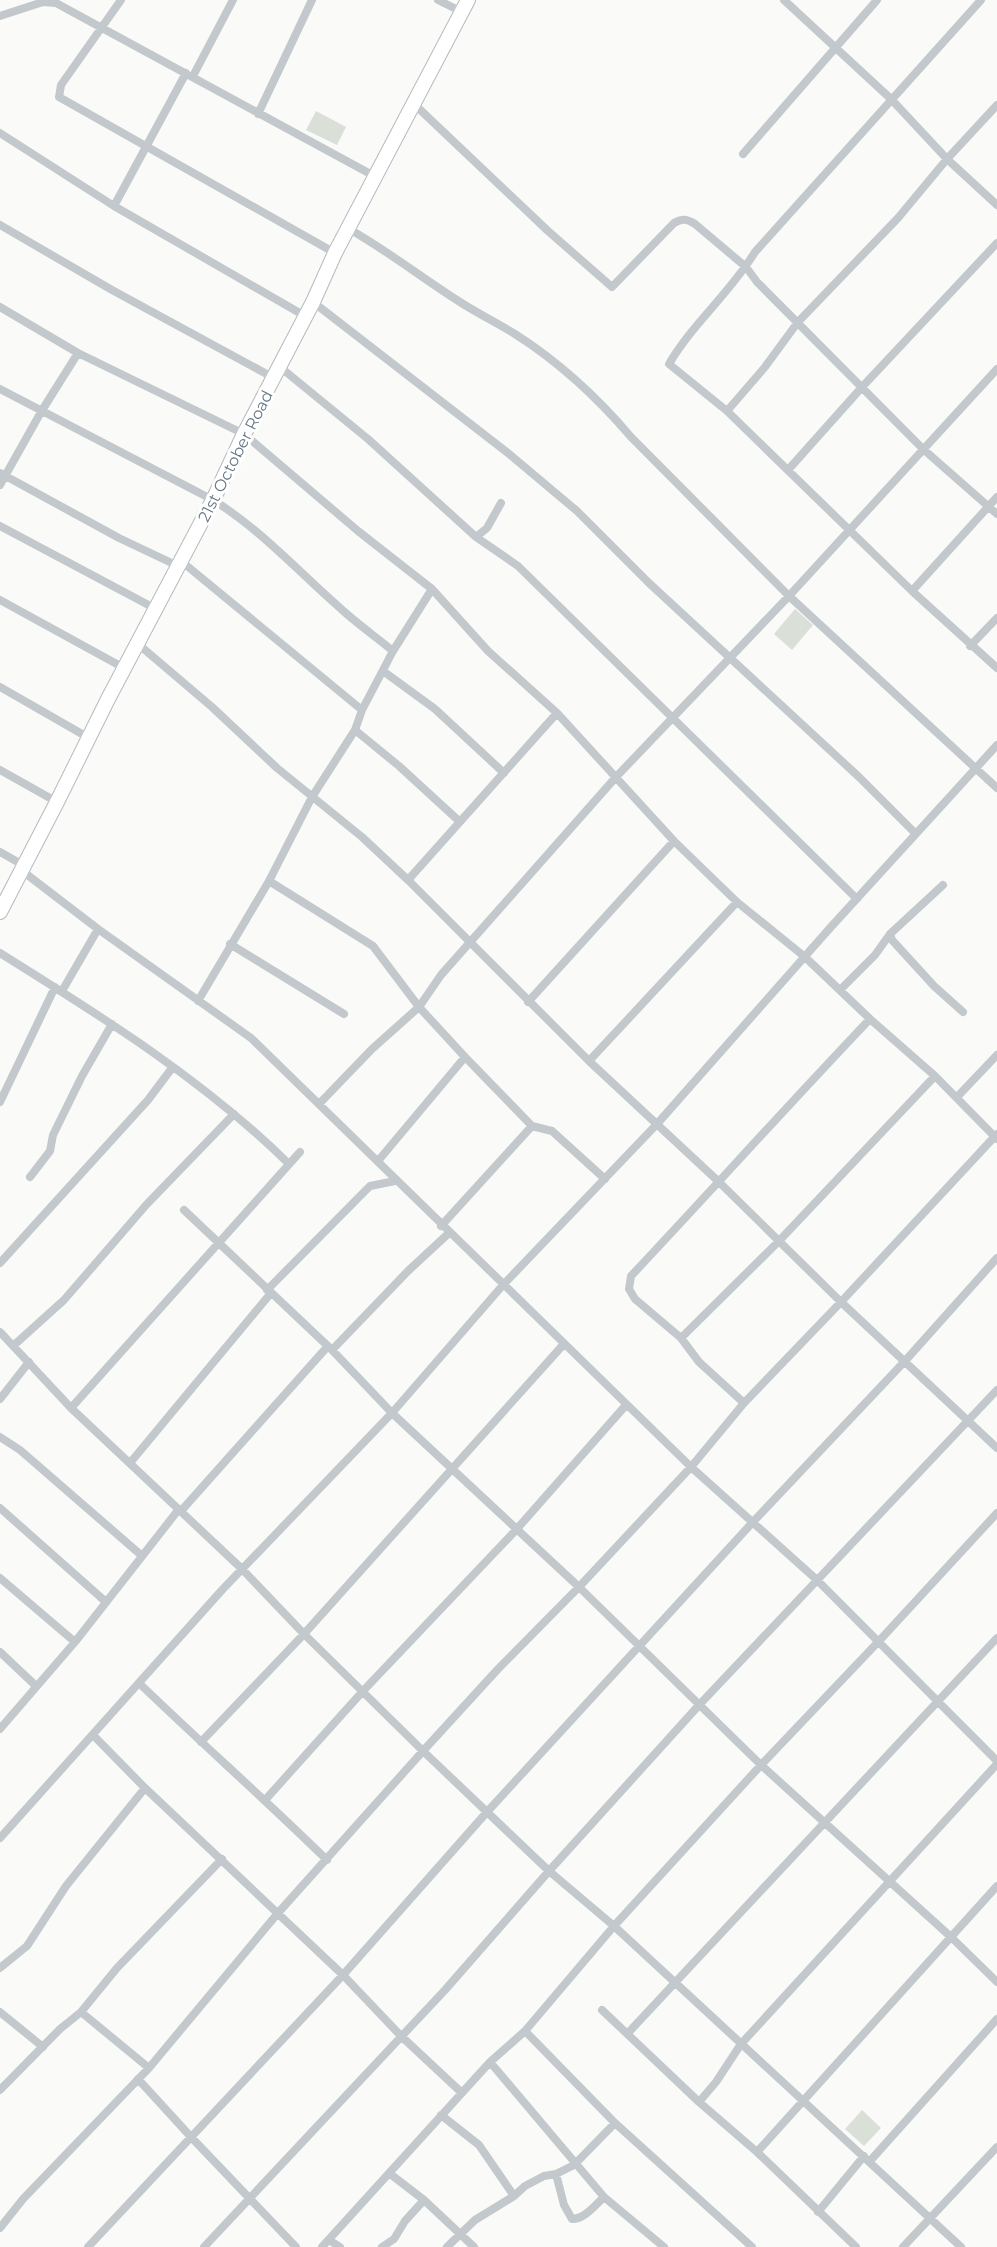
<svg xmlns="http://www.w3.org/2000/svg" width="997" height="2247" font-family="Montserrat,sans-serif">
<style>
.green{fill:#dadfd7}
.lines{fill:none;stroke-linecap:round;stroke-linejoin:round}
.primary-casing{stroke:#b5babe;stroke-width:16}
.street{stroke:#c3c8cc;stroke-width:8}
.primary{stroke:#fff;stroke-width:14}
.labels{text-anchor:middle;stroke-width:6;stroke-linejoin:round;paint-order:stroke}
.street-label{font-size:16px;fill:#657683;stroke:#fff}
</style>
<rect width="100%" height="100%" fill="#fafaf8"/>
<path class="green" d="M 316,111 L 346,127 L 337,145 L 306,130 Z
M 795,609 L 813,625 L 792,650 L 774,634 Z
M 862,2110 L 881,2128 L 864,2146 L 845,2129 Z"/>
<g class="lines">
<defs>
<path id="primary" d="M 0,912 L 57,802 L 108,699 L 213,500 L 244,434 L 313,302 L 335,253 L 468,0"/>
</defs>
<use href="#primary" class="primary-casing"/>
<path class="street" d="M 121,0 L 61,85 L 59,97 L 335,253
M 438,0 L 462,12
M 784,0 L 891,99 L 947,159 L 997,205
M 981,0 L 755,252 C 731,292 693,323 669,364 L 727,411 L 912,591 L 997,668
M 0,16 L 43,2 L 56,3 L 376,177
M 193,76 L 233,0
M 414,104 L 548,231 L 612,287 L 674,223 C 682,218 687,219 695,224 L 746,267 L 757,282 L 923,449 L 997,514
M 258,114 L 312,0
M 0,133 L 114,206 L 305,316
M 743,154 L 877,0
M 114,206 L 186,73
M 0,225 L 112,290 L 274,378
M 349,229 C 388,251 422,278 460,302 C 477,313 497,323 515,334 C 559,362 597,397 631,437 L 789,596 L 997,788
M 313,302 L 508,453 L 577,511 L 649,583 L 859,777 L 916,834
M 0,307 L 78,353 L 244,434 L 358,531 L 432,589 L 488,651 L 557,713 L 674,841 L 737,902 L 805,957 L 870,1019 L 935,1076 L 997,1139
M 280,367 L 368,439 L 476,537 L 518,566 L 857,899
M 0,389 L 213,500 C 260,529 298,571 339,607 C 356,623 375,636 393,651
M 727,411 L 765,367 L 798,322 L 898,218 L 947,159 L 997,105
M 788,470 L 863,386 L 997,243
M 0,473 L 119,538 L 178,566
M 0,485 L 41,412 L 78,353
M 0,526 L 156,609
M 476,537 L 487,528 L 501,503
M 181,561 L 362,710
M 912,591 L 997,497
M 0,600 L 124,668
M 138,644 L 212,707 L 277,768 L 362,837 L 408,880 L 589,1061 L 719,1182 L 841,1302 L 997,1448
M 970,646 L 997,618
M 383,671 L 435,709 L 504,773
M 0,687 L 89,738
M 355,730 L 399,766 L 459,821
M 0,770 L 57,802
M 0,852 L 23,865
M 21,870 L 98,929 L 251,1038 L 691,1467 L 817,1580 L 997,1761
M 408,880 L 557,713
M 269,881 L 373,946 L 419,1007 L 465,1057 L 532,1126 L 552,1131 L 605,1179
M 890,934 L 892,940 L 934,986 L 963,1012
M 230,944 L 344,1014
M 0,953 C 101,1016 204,1080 289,1164
M 840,990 L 875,955 L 890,934 L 943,885
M 62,991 L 98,929
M 198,1001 L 269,881 L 312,797 L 355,730 L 362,710 L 393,651 L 432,589
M 528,1002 L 674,841
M 589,1061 L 737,902
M 957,1097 L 997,1055
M 0,1102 L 55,987
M 319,1104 L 372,1049 L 419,1007 L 441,975 L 616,777 L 789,596 L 997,369
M 378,1161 L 465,1057
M 30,1177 L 50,1151 L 53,1135 L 82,1076 L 112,1024
M 184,1210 L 332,1350 L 392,1413 L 579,1587 L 761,1765 L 951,1937 L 997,1982
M 441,1226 L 532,1126
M 0,1263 L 148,1100 L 172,1068
M 267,1290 L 370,1186 L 395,1181
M 0,1332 L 71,1408 L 242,1569 L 304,1634 L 423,1751 L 549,1871 L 614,1926 L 961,2247
M 681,1338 L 779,1241 L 935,1076
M 13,1346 L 64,1300 L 147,1204 L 234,1114
M 332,1350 L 408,1271 L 449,1233
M 0,1399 L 29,1362
M 744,1403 L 699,1362 L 681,1338 L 635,1299 L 629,1289 L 631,1276 C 711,1191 789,1104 870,1019
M 71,1408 L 300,1152
M 0,1437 L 20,1450 L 141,1555
M 130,1463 L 271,1293
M 0,1508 L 106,1602
M 181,1511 L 328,1346
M 0,1578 L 75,1642
M 0,1652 L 36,1686
M 139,1683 C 201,1743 266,1800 327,1860
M 0,1729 L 75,1642 L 179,1509
M 93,1735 L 145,1788 L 343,1975 L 401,2036 L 462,2093
M 201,1742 L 304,1634 L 563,1345
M 266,1799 L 363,1691 L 516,1530 L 626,1405
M 0,1838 L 222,1590 L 392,1413 L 503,1285 L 657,1124 L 830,928 L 997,745
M 0,1968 L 27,1946 L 66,1886 L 145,1788
M 602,2010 L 699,2102 L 757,2152 L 856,2247
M 0,2012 L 43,2047
M 81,2012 L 149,2068
M 525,2031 L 615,2123 L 752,2247
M 628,2033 L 997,1638
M 490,2062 L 604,2197 L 664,2247
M 138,2079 L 191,2137 L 296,2247
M 0,2090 L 60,2029 L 81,2012 L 117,1968 L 222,1859
M 699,2102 L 716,2082 L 741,2044 L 997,1764
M 441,2115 L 479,2145 L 514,2196
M 757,2152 L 997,1886
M 870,2161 L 997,2019
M 389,2173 L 424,2200 L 474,2247
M 556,2174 L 564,2205 L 572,2219 C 585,2219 595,2205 604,2197
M 818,2212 L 864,2156
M 0,2228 L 23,2199 L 149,2068 L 278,1913 L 423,1751 L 498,1669 L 579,1587 L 691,1467 L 744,1403 L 841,1302 L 997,1134
M 329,2240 L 340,2247
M 88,2247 L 343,1975 L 487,1812 L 752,1523 L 905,1361 L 997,1258
M 204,2247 L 445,1990 L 549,1871 L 700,1704 L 997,1390
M 322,2247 L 490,2062 L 525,2031 L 614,1926 L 761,1765 L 879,1641 L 997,1513
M 382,2247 L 394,2239 L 405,2221 L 424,2200
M 447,2247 L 475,2220 L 514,2196 L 525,2186 L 544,2176 L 556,2174 L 574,2165 L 615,2123
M 903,2247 L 997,2147"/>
<use href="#primary" class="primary"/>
</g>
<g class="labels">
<g class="street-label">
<text transform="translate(235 456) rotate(-63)" y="6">21st October Road</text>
</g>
</g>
</svg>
